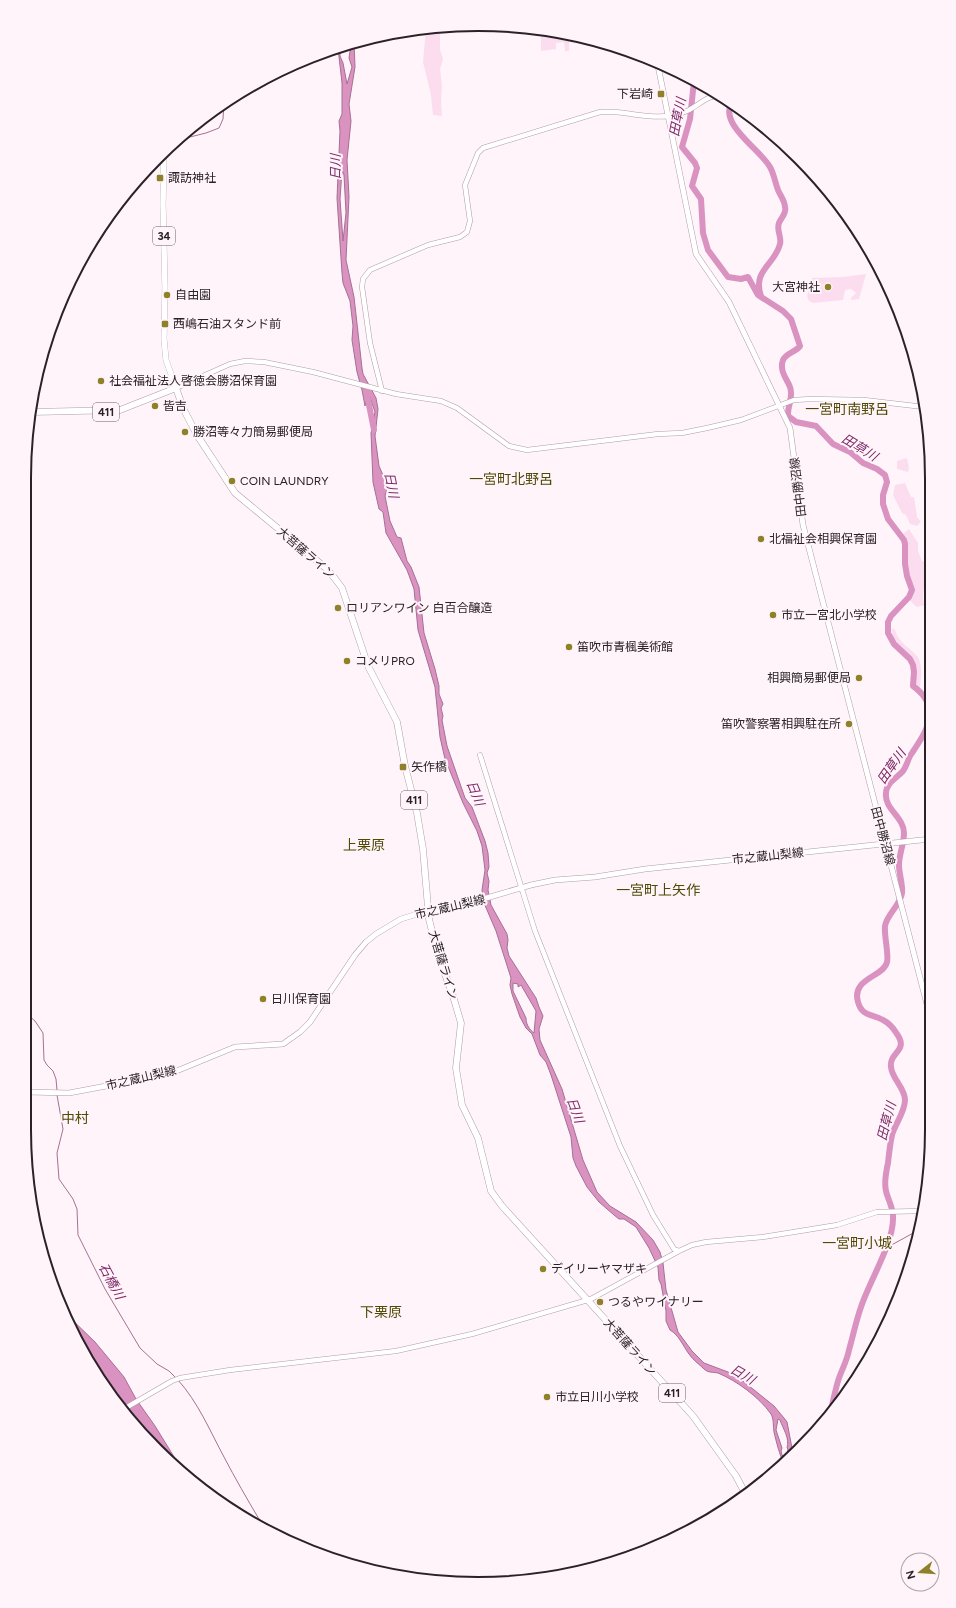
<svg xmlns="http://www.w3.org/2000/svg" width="956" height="1608" font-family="Figtree,'Noto Sans JP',sans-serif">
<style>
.green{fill:#fbddef}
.water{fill:#da92c1;stroke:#a67093;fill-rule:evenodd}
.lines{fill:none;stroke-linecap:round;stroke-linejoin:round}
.stream{stroke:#a67093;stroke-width:1}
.river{stroke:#da92c1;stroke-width:6}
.tertiary-casing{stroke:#b29ba9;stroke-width:5.5}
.secondary-casing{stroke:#b29ba9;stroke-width:6}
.primary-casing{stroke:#b29ba9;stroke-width:6}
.trunk-casing{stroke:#b29ba9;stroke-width:7}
.tertiary{stroke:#fff;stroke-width:4.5}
.secondary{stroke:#fff;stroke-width:5}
.primary{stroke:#fff;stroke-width:5.5}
.trunk{stroke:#fff;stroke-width:6}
.poi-dot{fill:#8e8129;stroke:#fef4fa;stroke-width:1.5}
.labels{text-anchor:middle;stroke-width:4;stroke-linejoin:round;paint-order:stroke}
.shield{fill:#fef4fa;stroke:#6a6167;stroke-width:1}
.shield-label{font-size:11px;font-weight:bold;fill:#2b2228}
.poi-label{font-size:12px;fill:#2b2228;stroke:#fef4fa;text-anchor:start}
.street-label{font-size:12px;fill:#2b2228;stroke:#fef4fa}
.water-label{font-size:13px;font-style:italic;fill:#7d2966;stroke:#fef4fa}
.quarter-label{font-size:14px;fill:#504805;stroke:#fef4fa}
.rim{fill:none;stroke:#2b2228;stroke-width:2}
</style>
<rect width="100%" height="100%" fill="#fef4fa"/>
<path class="green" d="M 440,28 L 440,50 L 443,59 L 440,69 L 442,86 L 441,102 L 442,116 L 433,115 L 431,95 L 423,62 L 426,29 Z
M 563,34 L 564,41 L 569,40 L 569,51 L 565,51 L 564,42 L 556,43 L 556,49 L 541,51 L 541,35 Z
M 866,274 L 859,299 L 851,300 L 851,298 L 856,293 L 851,289 L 845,290 L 843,300 L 813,303 L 809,301 L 807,296 L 812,278 L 843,277 Z
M 907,458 L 909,468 L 908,472 L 897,469 L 897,461 Z
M 905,483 L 911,497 L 914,497 L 917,517 L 921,522 L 917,526 L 910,524 L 906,515 L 902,513 L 893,495 L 895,485 Z
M 909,529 L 916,540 L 918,542 L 918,551 L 922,561 L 931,562 C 931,578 920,585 924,605 L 917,607 L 910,601 L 910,598 L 913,595 C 912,585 908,576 907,566 C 905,554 909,545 903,534 Z
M 892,628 L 895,630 C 898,642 909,647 917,656 C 923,664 921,678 920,687 L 918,688 L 915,684 C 916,676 917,667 912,659 C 906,649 890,642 892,628 Z"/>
<path class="water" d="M 354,43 L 355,67 L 349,104 L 351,121 L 347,160 L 349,197 L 346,260 L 354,297 L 362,368 L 363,374 L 376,398 L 378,409 L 375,436 L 379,466 L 386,482 L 387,489 L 385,496 L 390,521 L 397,537 L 401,538 L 407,561 L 411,567 L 419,587 L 424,633 L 435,669 L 439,686 L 439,694 L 443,704 L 441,708 L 443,716 L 442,720 L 447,746 L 465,798 L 472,807 L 485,841 L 488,853 L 489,867 L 487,873 L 489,881 L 488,890 L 491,905 L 507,934 L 508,940 L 507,948 L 509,956 L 536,998 L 539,1007 L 543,1016 L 539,1029 L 540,1040 L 562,1089 L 583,1160 L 597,1192 L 610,1206 L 636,1222 L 653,1240 L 660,1252 L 663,1263 L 666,1290 L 678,1332 L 692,1351 L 704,1363 L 728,1372 L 743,1381 L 774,1406 L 784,1418 L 787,1422 L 792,1448 L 791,1458 L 784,1464 C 780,1456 776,1441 774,1432 C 773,1426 774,1419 771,1414 C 759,1397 737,1381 718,1373 C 713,1372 708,1373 704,1369 C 699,1364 693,1360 689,1354 C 683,1346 679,1335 670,1330 L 666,1321 L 666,1311 L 661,1284 L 659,1280 L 658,1267 L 649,1248 L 636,1227 L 624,1219 L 619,1219 L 614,1215 L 599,1202 L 587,1187 L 576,1166 L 573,1158 L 571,1137 L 551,1075 L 546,1062 L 540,1055 L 532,1034 L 526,1028 L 520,1017 L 512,994 L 510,985 L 511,978 L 496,931 L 484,903 L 482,890 L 485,870 L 482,846 L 477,831 L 463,803 L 445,759 L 440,737 L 435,687 L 418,630 L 414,589 L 407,570 L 386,533 L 383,512 L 379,509 L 373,482 L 371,433 L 375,412 L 368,392 L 365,406 L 362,390 L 357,372 L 352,340 L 353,326 L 350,301 L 343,283 L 342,273 L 337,198 L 340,131 L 339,121 L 342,114 L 342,83 L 338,48 L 340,48 L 340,56 L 343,63 L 347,84 L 352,67 L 349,58 L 351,45 ZM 342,170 L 344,175 L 346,213 L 343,241 L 340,199 ZM 513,983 L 518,984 L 518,987 L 521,985 L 536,1011 L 534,1033 C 530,1030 526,1025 526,1018 L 513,991 ZM 778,1419 L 780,1420 C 783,1429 790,1438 787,1448 L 788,1449 L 786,1460 L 782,1455 L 781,1451 L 782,1448 L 776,1430 Z
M 62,1310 L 95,1342 L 124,1377 L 136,1399 L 155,1426 L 184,1473 L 118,1406 L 71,1331 Z"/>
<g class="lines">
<path class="stream" d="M 178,140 L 206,133 L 219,128 L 223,119 L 224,102
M 27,1014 L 35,1021 L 43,1033 L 44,1060 L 47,1065 L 53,1071 L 56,1079 L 57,1090
M 57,1095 L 63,1129 L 57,1153 L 59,1179 L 73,1199 L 77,1209 L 78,1235 L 105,1289 L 140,1348 L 157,1364 L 169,1371 L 176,1378
M 886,1248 L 917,1231
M 178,1380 C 198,1402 210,1431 224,1457 C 235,1478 247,1499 259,1519 L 262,1528"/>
<path class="river" d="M 694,81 L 690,119 L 682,147 L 695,163 L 697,168 L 692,186 L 701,199 L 703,233 L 708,250 L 728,277 L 741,279 L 748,277 L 758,295 L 783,311 L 791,319 L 800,346 C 796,352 786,353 783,360 C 779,371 787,379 790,387 C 794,397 787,406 788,416 L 796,422 L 816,426 L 833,444 L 850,452 L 863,463 L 877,469 L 885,475 L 887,482 L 883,495 L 883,504 L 888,519 L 904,540 L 905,544 L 905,564 L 907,576 L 912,590 L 909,597 L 891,616 L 888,622 L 888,633 L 894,644 L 910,659 L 913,665 L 914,672 L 913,686 C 942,707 928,729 912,753 C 908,758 907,766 903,771 C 897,778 886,783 886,793 C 884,809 904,817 904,833 C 904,844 899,854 899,865 C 899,874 903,885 902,893 C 900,906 887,914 885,926 C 884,936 889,955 887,962 C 884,977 851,978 858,1002 C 862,1017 873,1014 883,1020 C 889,1023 894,1029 897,1034 C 909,1051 889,1052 891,1067 C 892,1079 905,1088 905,1100 C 905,1112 895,1124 892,1135 C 890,1144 889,1154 888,1163 C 886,1172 884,1183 886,1191 C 888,1200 894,1209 893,1219 C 893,1244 869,1282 861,1307 C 856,1321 853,1336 849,1350 C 847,1361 841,1371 838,1381 C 835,1391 833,1402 830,1413
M 732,102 C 718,124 760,149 770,167 C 774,174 775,182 778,190 C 780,195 785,201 785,207 C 787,213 781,218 779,223 C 776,230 782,237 780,244 C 775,265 752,270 761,296
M 366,390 L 374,430"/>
<defs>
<path id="tertiary" d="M 176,388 L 230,364 L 245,361 L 264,362 L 313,372 L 396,394 L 441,401 L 457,408 L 509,446 L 527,450 L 658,434 L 682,433 L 707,428 L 741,420 L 794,400 L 811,399 L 864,400 L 924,407
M 382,391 L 370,343 L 362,287 L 363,279 L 370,270 L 428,245 L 460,237 L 467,232 L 470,221 L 465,185 L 478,153 L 483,148 L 600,112 C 623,110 645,119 668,116 C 675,115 683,113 689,110 C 700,104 707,96 720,95
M 480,755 L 535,931 L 620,1146 L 653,1215 L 674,1249 L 679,1251 L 692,1245 L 706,1242 L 763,1237 L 837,1225 L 877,1212 L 921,1211
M 122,1410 L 172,1381 L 180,1378 L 230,1370 L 396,1351 L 472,1334 L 591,1299 L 679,1251"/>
<path id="secondary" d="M 657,61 L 696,254 L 729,302 L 790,428 L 803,525 L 931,1020
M 28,1092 L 69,1093 L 133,1081 L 174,1072 L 235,1047 L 283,1044 L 300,1032 L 310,1022 L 355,955 L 366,942 L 376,934 L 401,919 L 414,915 L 449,909 L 531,885 L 555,880 L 595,877 L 645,869 L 931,839"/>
<path id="primary" d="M 164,152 L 163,204 L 165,287 L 164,339 L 166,360 L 176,388"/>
<path id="trunk" d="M 32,412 L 120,410 L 176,388 L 183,408 L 197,435 L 235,493 L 327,569 L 336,580 L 342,588 L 368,666 L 397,722 L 405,766 L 417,813 L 423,849 L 429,919 L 437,952 L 453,996 L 461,1023 L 456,1068 L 462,1105 L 478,1138 L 491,1191 L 502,1206 L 693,1416 L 736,1476 L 746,1495"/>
</defs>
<use href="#tertiary" class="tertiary-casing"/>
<use href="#secondary" class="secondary-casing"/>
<use href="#primary" class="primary-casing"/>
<use href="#trunk" class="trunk-casing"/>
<use href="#tertiary" class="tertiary"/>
<use href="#secondary" class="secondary"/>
<use href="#primary" class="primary"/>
<use href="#trunk" class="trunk"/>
</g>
<g class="poi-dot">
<rect x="657" y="90" width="8" height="8" rx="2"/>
<rect x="156" y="174" width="8" height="8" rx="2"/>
<circle cx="828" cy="287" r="4"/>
<circle cx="167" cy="295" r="4"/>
<rect x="161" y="320" width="8" height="8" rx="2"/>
<circle cx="101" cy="381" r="4"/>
<circle cx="155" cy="406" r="4"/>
<circle cx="185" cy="432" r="4"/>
<circle cx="232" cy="481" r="4"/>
<circle cx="761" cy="539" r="4"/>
<circle cx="338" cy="608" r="4"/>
<circle cx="773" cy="615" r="4"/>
<circle cx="569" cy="647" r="4"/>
<circle cx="347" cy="661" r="4"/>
<circle cx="859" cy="678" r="4"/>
<circle cx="849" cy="724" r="4"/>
<rect x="399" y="763" width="8" height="8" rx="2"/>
<circle cx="263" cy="999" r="4"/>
<circle cx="543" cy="1269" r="4"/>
<circle cx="600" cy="1302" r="4"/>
<circle cx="547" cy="1397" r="4"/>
</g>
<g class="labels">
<g class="shield">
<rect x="153" y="227" width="22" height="18" rx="3"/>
<rect x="93" y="403" width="26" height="18" rx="3"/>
<rect x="401" y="791" width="26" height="18" rx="3"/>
<rect x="659" y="1384" width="26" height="18" rx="3"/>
</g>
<g class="shield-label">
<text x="164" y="240">34</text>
<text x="106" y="416">411</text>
<text x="414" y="804">411</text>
<text x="672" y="1397">411</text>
</g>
<g class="poi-label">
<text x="653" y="98" text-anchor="end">下岩崎</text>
<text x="168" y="182">諏訪神社</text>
<text x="820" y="291" text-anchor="end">大宮神社</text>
<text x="175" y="299">自由園</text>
<text x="173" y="328">西嶋石油スタンド前</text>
<text x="109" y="385">社会福祉法人啓徳会勝沼保育園</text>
<text x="163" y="410">皆吉</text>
<text x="193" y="436">勝沼等々力簡易郵便局</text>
<text x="240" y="485">COIN LAUNDRY</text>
<text x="769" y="543">北福祉会相興保育園</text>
<text x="346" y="612">ロリアンワイン 白百合醸造</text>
<text x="781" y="619">市立一宮北小学校</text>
<text x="577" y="651">笛吹市青楓美術館</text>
<text x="355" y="665">コメリPRO</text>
<text x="851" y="682" text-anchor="end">相興簡易郵便局</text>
<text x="841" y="728" text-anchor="end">笛吹警察署相興駐在所</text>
<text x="411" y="771">矢作橋</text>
<text x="271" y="1003">日川保育園</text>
<text x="551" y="1273">デイリーヤマザキ</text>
<text x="608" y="1306">つるやワイナリー</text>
<text x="555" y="1401">市立日川小学校</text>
</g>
<g class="street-label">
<text transform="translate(798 487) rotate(-97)" y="4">田中勝沼線</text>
<text transform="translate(306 553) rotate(41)" y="4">大菩薩ライン</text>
<text transform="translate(883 836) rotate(75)" y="4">田中勝沼線</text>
<text transform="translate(768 856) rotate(-6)" y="4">市之蔵山梨線</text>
<text transform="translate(450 907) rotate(-13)" y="4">市之蔵山梨線</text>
<text transform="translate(443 965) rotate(73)" y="4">大菩薩ライン</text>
<text transform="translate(141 1078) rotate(-13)" y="4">市之蔵山梨線</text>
<text transform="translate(630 1347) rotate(48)" y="4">大菩薩ライン</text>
</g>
<g class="water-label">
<text transform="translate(677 117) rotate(-79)" y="5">田草川</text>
<text transform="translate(335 167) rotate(-90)" y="5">日川</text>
<text transform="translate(860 447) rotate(31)" y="5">田草川</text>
<text transform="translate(392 485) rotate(78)" y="5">日川</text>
<text transform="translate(891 766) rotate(-55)" y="5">田草川</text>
<text transform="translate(476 793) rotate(68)" y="5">日川</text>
<text transform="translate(576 1110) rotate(70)" y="5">日川</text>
<text transform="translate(886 1121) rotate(-75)" y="5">田草川</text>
<text transform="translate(112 1281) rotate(62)" y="5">石橋川</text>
<text transform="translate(743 1374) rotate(30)" y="5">日川</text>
</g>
<g class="quarter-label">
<text x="847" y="414">一宮町南野呂</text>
<text x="511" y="484">一宮町北野呂</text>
<text x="364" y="850">上栗原</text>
<text x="658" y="895">一宮町上矢作</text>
<text x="75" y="1123">中村</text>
<text x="857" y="1248">一宮町小城</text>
<text x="381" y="1317">下栗原</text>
</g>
</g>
<path d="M0 0H956V1608H0ZM478 31H478A447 447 0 0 1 925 478V1130A447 447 0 0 1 478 1577H478A447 447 0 0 1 31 1130V478A447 447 0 0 1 478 31Z" fill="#fef4fa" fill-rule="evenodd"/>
<path class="rim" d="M478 31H478A447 447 0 0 1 925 478V1130A447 447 0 0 1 478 1577H478A447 447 0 0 1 31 1130V478A447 447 0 0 1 478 31Z"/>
<g transform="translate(920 1572) rotate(253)"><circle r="19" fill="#fef4fa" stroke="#aaa0a6"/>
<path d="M0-3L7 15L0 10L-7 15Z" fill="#8e8129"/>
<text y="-6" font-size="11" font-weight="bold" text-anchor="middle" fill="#2b2228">N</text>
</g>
</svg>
